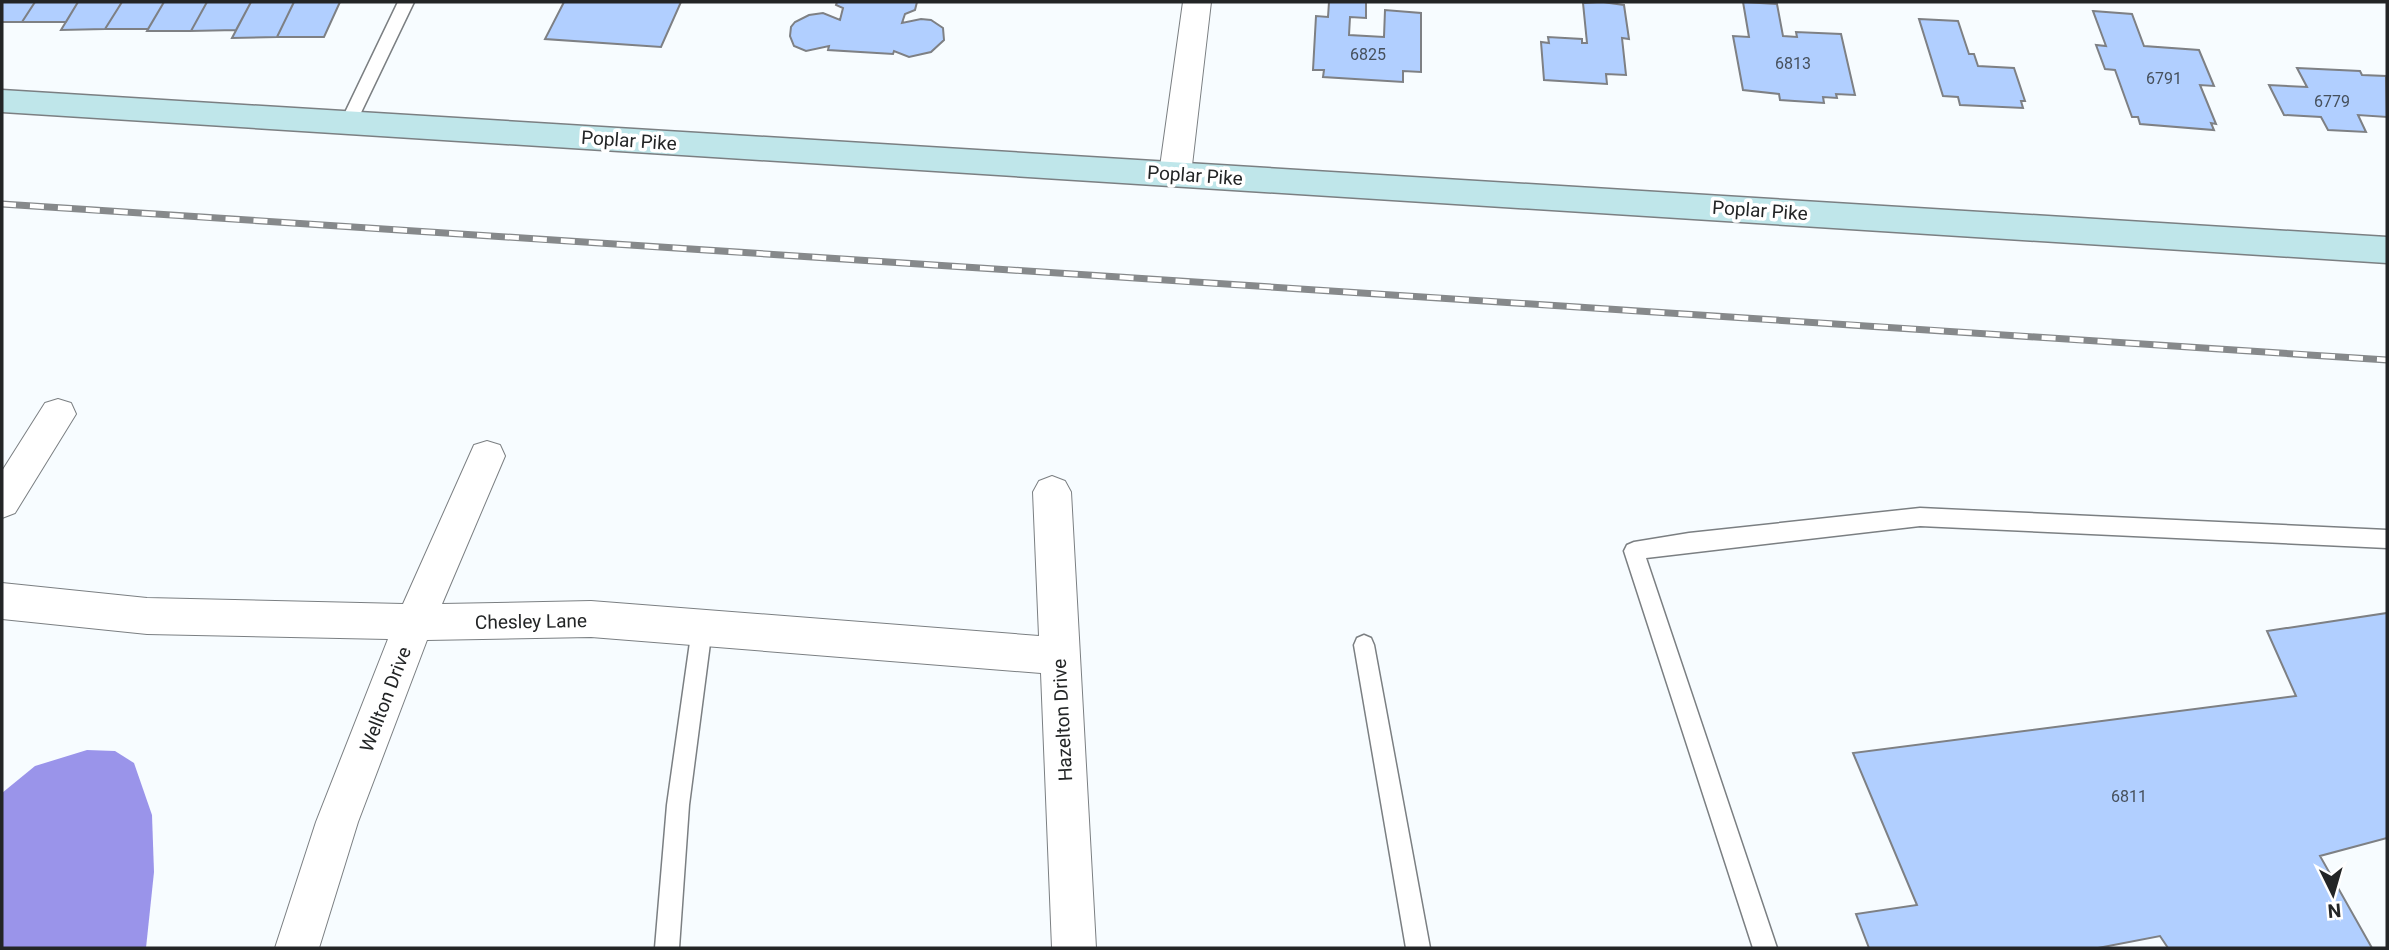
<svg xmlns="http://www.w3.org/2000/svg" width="2389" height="950" font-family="Roboto,sans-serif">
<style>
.water{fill:#9a94ea}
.building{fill:#b1cfff;stroke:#7e8084;stroke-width:2}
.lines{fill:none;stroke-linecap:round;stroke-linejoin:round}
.lane-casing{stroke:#7b7f82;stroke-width:3}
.street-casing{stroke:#7b7f82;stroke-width:2}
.secondary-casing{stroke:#7b7f82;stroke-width:3}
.lane{fill:#fff;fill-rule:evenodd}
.street{fill:#fff;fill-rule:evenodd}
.secondary{fill:#bfe6ea;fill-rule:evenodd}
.rail-casing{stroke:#86898b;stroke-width:7}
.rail{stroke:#fff;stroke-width:4.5;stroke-dasharray:14;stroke-linecap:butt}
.labels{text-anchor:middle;stroke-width:7;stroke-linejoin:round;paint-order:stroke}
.number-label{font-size:16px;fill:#46505c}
.street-label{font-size:19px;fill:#232526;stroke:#fff}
</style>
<rect width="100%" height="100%" fill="#f7fcff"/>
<path class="water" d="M 87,750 L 115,751 L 134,763 L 152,815 L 154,872 L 146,948 L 2,948 L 2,793 L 35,766 Z"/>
<path class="building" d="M 2,2 L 35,2 L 22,22 L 2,22 Z
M 35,2 L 78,2 L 66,22 L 22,22 Z
M 78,2 L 122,2 L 105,29 L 61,30 Z
M 122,2 L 164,2 L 148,29 L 105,29 Z
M 164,2 L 207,2 L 191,31 L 147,31 Z
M 207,2 L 251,2 L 236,30 L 191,31 Z
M 251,2 L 294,2 L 277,37 L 232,38 Z
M 294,2 L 340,2 L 324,37 L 277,37 Z
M 564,2 L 681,2 L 661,47 L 545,39 Z
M 837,2 L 917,2 L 915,10 L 905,14 L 902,23 L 921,19 L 931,20 L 943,28 L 944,40 L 931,52 L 909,57 L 894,51 L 893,54 L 828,50 L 829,46 L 806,51 L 794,46 L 790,36 L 791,27 L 795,22 L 809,15 L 823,13 L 840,20 L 843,8 L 836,5 Z
M 1329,2 L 1366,2 L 1366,18 L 1350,17 L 1349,35 L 1384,37 L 1385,10 L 1421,13 L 1421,72 L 1403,71 L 1403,82 L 1323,77 L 1324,70 L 1313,70 L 1316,16 L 1328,17 Z
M 1602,2 L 1624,5 L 1629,39 L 1622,38 L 1626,75 L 1606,74 L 1607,84 L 1544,80 L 1541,42 L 1549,43 L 1548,37 L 1582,39 L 1582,43 L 1587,43 L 1583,3 Z
M 1743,2 L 1777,4 L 1783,36 L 1797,37 L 1796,32 L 1841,34 L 1855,95 L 1836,94 L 1837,98 L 1823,97 L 1824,103 L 1780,100 L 1779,94 L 1743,90 L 1733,36 L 1749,37 Z
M 2093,11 L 2132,14 L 2144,46 L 2199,50 L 2214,86 L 2200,85 L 2216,124 L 2211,123 L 2214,130 L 2140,124 L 2138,117 L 2132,117 L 2115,70 L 2105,69 L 2096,45 L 2106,46 Z
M 1919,19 L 1958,21 L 1969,54 L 1974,54 L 1978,66 L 2014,68 L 2025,101 L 2021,101 L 2023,108 L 1960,105 L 1958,97 L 1943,96 Z
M 2297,68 L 2360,71 L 2362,75 L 2386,76 L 2387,117 L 2358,115 L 2366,132 L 2328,130 L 2321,117 L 2284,115 L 2269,85 L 2307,87 Z
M 2387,613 L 2387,838 L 2320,856 L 2372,948 L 2168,948 L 2160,936 L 2098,948 L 1869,948 L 1856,914 L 1917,905 L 1853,753 L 2296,696 L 2267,631 Z"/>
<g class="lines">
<defs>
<path id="lane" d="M 398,2 L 414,2 L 356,123 L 354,127 L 342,127 L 340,123 Z
M 1920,508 L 2387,530 L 2387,548 L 1920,526 L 1646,558 L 1777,948 L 1753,948 L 1624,551 L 1627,545 L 1634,542 L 1689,533 Z
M 702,619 L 709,621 L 712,628 L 689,805 L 679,948 L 655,948 L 667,805 L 692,628 L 695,621 Z
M 1364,635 L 1371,638 L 1374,645 L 1430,948 L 1406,948 L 1354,645 L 1357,638 Z"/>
<path id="street" d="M 1183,2 L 1211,2 L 1191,174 L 1186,182 L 1175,186 L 1164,182 L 1159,174 Z
M 58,399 L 71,403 L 76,414 L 15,513 L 2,518 L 2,471 L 45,403 Z
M 487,441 L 500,445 L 505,456 L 442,604 L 591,601 L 1039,636 L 1033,492 L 1039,481 L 1052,476 L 1065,481 L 1071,492 L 1096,948 L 1052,948 L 1041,673 L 591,637 L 427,640 L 358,822 L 319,948 L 275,948 L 316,822 L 388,639 L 147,634 L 2,619 L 2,583 L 147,598 L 403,604 L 474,445 Z"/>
<path id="secondary" d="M 2,90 L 2387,237 L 2387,263 L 2,112 Z"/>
</defs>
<use href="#lane" class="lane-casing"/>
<use href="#street" class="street-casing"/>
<use href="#secondary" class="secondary-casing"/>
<use href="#lane" class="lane"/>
<use href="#street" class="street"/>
<use href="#secondary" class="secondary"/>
<defs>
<path id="rail" d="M 2,204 L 2387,360"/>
</defs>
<use href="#rail" class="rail-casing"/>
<use href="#rail" class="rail"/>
</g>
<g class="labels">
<g class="number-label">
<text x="1368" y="60">6825</text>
<text x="1793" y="69">6813</text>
<text x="2164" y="84">6791</text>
<text x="2332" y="107">6779</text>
<text x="2129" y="802">6811</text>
</g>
<g class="street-label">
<text transform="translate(629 140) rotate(4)" y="7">Poplar Pike</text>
<text transform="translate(1195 175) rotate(4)" y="7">Poplar Pike</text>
<text transform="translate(1760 210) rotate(4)" y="7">Poplar Pike</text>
<text transform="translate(531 621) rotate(-1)" y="7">Chesley Lane</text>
<text transform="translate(385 699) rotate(-69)" y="7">Wellton Drive</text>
<text transform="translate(1062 720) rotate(-93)" y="7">Hazelton Drive</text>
</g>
</g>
<rect width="2389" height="950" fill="none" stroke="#232526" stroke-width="7"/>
<g transform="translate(2333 894) rotate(175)" stroke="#ffffff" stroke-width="5" paint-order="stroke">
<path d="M0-5L12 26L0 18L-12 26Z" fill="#232526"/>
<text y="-10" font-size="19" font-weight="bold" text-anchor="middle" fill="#232526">N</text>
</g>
</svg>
